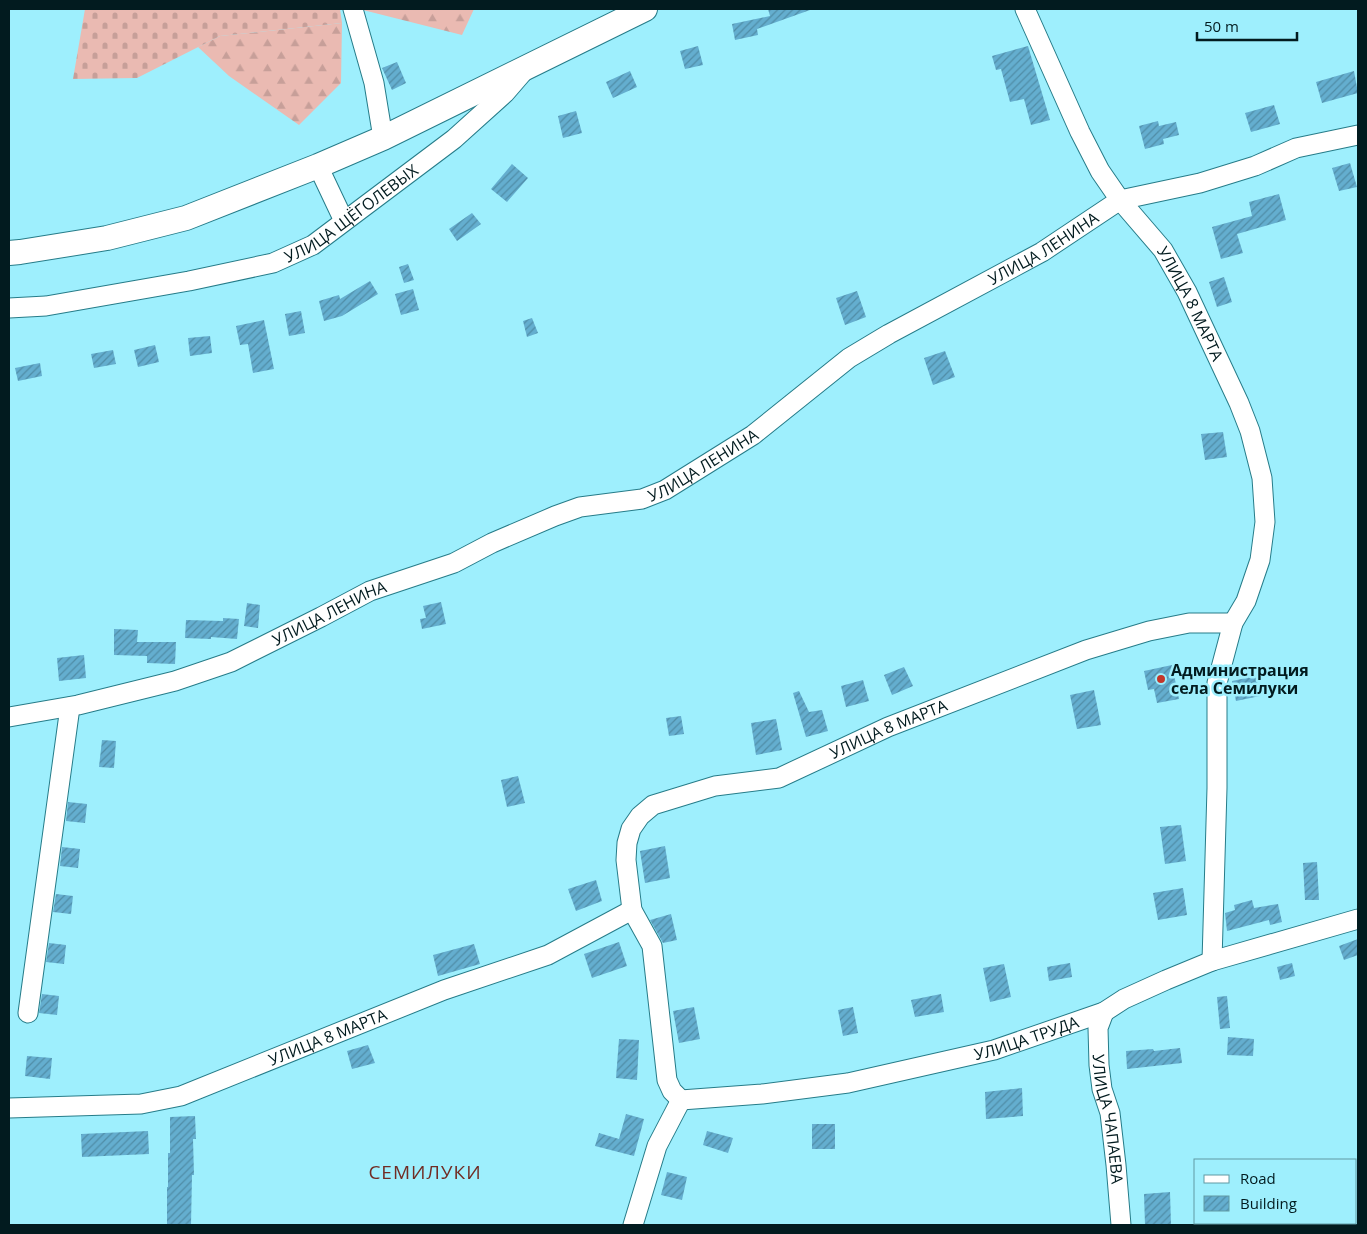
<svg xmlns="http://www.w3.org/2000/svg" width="1367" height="1234" font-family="'Open Sans',sans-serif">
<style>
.forest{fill:url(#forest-firs)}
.cemetery{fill:url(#cemetery-stones)}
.building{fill:url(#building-hatch)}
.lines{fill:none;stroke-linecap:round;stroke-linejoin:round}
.minor-casing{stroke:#267c89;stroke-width:21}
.major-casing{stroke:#267c89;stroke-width:26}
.minor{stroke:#fff;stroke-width:19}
.major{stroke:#fff;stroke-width:24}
.poi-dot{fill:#c3362a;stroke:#9eeffd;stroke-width:2}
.labels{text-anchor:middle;stroke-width:5;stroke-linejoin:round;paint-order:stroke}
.street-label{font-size:16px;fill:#021b1f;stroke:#9eeffd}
.poi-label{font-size:16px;font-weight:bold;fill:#021b1f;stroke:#9eeffd;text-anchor:start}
.quarter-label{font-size:19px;letter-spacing:1px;fill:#712c24;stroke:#9eeffd}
</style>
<defs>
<pattern id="forest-firs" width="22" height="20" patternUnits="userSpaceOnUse" patternTransform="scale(1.25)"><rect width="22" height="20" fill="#eabab2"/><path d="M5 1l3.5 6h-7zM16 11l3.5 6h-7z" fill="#c79f99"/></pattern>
<pattern id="cemetery-stones" width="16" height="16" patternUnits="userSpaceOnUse" patternTransform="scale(1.25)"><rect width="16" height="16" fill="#eabab2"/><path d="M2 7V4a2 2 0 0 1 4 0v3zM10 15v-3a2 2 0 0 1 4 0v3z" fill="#c79f99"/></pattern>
<pattern id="building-hatch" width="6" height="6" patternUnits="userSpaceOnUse" patternTransform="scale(1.25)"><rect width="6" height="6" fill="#64aecf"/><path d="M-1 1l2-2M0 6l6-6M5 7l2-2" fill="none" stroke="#508da7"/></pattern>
</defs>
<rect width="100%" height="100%" fill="#9eeffd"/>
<path class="forest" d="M 359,9 L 474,9 L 462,35 Z
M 342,23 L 341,83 L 299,125 L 229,76 L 198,47 L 220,36 Z"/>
<path class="cemetery" d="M 85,9 L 340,9 L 342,23 L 220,36 L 137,78 L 73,79 Z"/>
<path class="building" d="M 768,9 L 810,9 L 810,10 L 757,29 L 758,35 L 735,40 L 732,24 L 770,16 Z
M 698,46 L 703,65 L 685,69 L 680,51 Z
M 1028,46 L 1050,120 L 1031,125 L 1024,99 L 1010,102 L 1001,69 L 996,70 L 992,56 Z
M 397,62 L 406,83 L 392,90 L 382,68 Z
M 630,71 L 637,87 L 613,98 L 606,82 Z
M 1354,71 L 1358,93 L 1322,103 L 1316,82 Z
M 1274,105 L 1280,124 L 1251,132 L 1245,113 Z
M 576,111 L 582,133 L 563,138 L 558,116 Z
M 1158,121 L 1159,126 L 1176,122 L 1179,135 L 1163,139 L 1164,144 L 1145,149 L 1139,126 Z
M 1350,163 L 1357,187 L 1339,191 L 1332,168 Z
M 512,164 L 528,178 L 507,202 L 491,189 Z
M 1279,194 L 1286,220 L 1237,234 L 1243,253 L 1221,259 L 1212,227 L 1252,216 L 1249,202 Z
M 472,213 L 481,224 L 457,241 L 449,229 Z
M 408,264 L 414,280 L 404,283 L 399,267 Z
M 1224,277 L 1232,302 L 1217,307 L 1209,282 Z
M 370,281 L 378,294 L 342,316 L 324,321 L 319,301 L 339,295 L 340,299 Z
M 413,289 L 419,310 L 401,315 L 395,294 Z
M 857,291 L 866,317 L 845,325 L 836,298 Z
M 301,311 L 305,333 L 289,336 L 285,314 Z
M 532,318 L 538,333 L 527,337 L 523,321 Z
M 264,320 L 274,369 L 253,373 L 248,344 L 240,345 L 236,326 Z
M 210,336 L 212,353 L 190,356 L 188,338 Z
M 155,345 L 159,362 L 138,367 L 134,350 Z
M 113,350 L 116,364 L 94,368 L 91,354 Z
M 945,351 L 955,377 L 933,385 L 924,358 Z
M 40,363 L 42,376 L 18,381 L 15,368 Z
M 1223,432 L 1227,457 L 1205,460 L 1201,434 Z
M 441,602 L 446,624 L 422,629 L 420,619 L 426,618 L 423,606 Z
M 247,603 L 260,605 L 258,628 L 244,626 Z
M 223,618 L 239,619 L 237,639 L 211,637 L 211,639 L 185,638 L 186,620 L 223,621 Z
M 114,629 L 138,630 L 137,642 L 176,642 L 175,664 L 147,663 L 147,656 L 114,655 Z
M 84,655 L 86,678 L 59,681 L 57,658 Z
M 1172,665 L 1179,699 L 1157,703 L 1154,689 L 1148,690 L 1144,671 Z
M 904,667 L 913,686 L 892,695 L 884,675 Z
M 1256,676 L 1260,696 L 1236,701 L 1232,681 Z
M 863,680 L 869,701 L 846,707 L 841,686 Z
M 1094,690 L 1101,725 L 1077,729 L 1070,695 Z
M 799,691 L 809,712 L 822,710 L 828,731 L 806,737 L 793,693 Z
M 681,716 L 684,734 L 669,736 L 666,718 Z
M 776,719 L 782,750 L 756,755 L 751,723 Z
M 102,740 L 116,741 L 114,768 L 99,767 Z
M 518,776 L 525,803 L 507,807 L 501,780 Z
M 68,802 L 87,804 L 85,823 L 66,821 Z
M 1181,825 L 1186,861 L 1165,864 L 1160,827 Z
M 665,846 L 670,878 L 645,883 L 640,851 Z
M 62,847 L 80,849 L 78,868 L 60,866 Z
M 1317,862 L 1319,900 L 1305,900 L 1303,863 Z
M 596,880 L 602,901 L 576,911 L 568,889 Z
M 1183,888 L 1187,915 L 1158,920 L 1153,893 Z
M 56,894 L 73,896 L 71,914 L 53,912 Z
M 1252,900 L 1254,908 L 1278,904 L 1282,922 L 1270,925 L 1269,920 L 1227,931 L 1225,913 L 1235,910 L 1234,905 Z
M 671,914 L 677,940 L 663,943 L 650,920 Z
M 1358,939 L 1358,955 L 1344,960 L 1339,946 Z
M 619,942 L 627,966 L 592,978 L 584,954 Z
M 49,943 L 66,945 L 64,964 L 46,962 Z
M 474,944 L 480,964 L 438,976 L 433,955 Z
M 1070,963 L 1072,977 L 1049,981 L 1047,967 Z
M 1292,963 L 1295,976 L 1280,980 L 1277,967 Z
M 1004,964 L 1011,997 L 990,1002 L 983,968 Z
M 42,994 L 59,996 L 57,1015 L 39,1013 Z
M 941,994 L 944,1012 L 915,1017 L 911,1000 Z
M 1227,996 L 1230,1028 L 1220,1029 L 1217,997 Z
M 694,1007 L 700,1039 L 679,1043 L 673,1011 Z
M 853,1007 L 858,1033 L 843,1036 L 838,1010 Z
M 1228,1037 L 1254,1039 L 1253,1056 L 1227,1055 Z
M 619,1039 L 639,1040 L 637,1080 L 616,1078 Z
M 368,1045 L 375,1063 L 352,1069 L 347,1051 Z
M 1180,1048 L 1182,1063 L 1127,1069 L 1126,1051 L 1153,1049 L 1154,1051 Z
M 27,1056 L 52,1058 L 50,1079 L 25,1076 Z
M 1022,1088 L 1023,1116 L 986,1119 L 985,1092 Z
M 626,1114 L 644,1119 L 634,1156 L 595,1146 L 599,1133 L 619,1139 Z
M 195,1116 L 196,1139 L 193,1139 L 194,1175 L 192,1175 L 191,1225 L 167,1225 L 167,1187 L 168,1187 L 168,1153 L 170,1153 L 170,1117 Z
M 812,1124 L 835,1124 L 835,1149 L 812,1149 Z
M 148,1131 L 149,1154 L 82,1157 L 81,1134 Z
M 707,1131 L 733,1138 L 728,1153 L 703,1145 Z
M 667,1172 L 687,1177 L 682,1200 L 661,1195 Z
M 1170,1192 L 1171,1225 L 1145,1225 L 1144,1194 Z"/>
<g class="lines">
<defs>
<g id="minor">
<path d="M 353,9 L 374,83 L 383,138"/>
<path id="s1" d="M 1025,9 L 1080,132 L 1100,171 L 1120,200 L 1163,250 L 1187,292 L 1239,403 L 1250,431 L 1262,478 L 1265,522 L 1260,560 L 1246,601 L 1233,623 L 1217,683 L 1217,788 L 1212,961"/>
<path d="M 318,166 L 344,221"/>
<path id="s2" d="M 9,308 L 46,306 L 189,281 L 273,263 L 313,245 L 454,139 L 505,93 L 524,71"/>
<path id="s3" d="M 9,717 L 78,705 L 175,681 L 231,662 L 321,617 L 370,591 L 454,563 L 492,543 L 555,516 L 580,507 L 642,499 L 665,490 L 753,435 L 849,358 L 889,334 L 1042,252 L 1120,200 L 1200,183 L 1255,166 L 1296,148 L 1358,135"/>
<path id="s4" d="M 1104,1012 L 1098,1028 L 1099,1065 L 1102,1089 L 1110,1113 L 1116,1165 L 1121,1225"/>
<path d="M 28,1013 L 70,707"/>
<path id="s5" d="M 681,1100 L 672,1091 L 667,1080 L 652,946 L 632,910 L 626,860 L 627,843 L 631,829 L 640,816 L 653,805 L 715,786 L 779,778 L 888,727 L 1086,650 L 1149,631 L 1189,623 L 1233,623"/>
<path id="s6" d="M 681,1100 L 762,1094 L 848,1083 L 994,1050 L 1104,1012 L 1124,999 L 1166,980 L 1212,961 L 1358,919"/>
<path id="s7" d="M 9,1108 L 141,1104 L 181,1096 L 444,990 L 548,955 L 632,910"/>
<path d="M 633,1225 L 657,1146 L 681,1100"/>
</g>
<path id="major" d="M 9,253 L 20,252 L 107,238 L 186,218 L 318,166 L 383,138 L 645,9"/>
</defs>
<use href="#minor" class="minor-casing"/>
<use href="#major" class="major-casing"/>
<use href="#minor" class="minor"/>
<use href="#major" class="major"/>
</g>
<circle class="poi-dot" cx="1161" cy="679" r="5"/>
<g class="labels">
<g class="street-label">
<text dy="6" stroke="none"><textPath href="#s2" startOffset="361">УЛИЦА ЩЁГОЛЕВЫХ</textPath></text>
<text dy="6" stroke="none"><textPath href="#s3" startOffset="1149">УЛИЦА ЛЕНИНА</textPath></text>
<text dy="6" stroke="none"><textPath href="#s1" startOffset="340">УЛИЦА 8 МАРТА</textPath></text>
<text dy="6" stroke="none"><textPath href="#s3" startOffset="744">УЛИЦА ЛЕНИНА</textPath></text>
<text dy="6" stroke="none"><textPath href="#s3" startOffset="339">УЛИЦА ЛЕНИНА</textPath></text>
<text dy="6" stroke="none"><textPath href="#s5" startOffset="565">УЛИЦА 8 МАРТА</textPath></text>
<text dy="6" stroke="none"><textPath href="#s7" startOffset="331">УЛИЦА 8 МАРТА</textPath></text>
<text dy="6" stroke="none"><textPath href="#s6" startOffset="352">УЛИЦА ТРУДА</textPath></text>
<text dy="6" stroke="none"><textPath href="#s4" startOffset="109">УЛИЦА ЧАПАЕВА</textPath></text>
</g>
<g class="poi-label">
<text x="1171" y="676">Администрация<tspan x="1171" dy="18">села Семилуки</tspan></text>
</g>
<g class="quarter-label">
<text x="425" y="1179">СЕМИЛУКИ</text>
</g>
</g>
<rect width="1367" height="1234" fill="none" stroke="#021b1f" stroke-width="20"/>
<rect x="1194" y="1159" width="162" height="65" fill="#9eeffd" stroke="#609aa4"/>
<rect x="1204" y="1175" width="25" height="8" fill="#ffffff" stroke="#609aa4"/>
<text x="1240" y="1184" font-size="15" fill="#021b1f">Road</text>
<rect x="1204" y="1196" width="25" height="15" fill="url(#building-hatch)" stroke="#609aa4"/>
<text x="1240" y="1209" font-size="15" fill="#021b1f">Building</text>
<path d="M1197 32v8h100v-8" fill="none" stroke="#021b1f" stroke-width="2.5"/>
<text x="1204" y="32" font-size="15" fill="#021b1f" stroke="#9eeffd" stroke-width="4" paint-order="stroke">50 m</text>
</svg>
